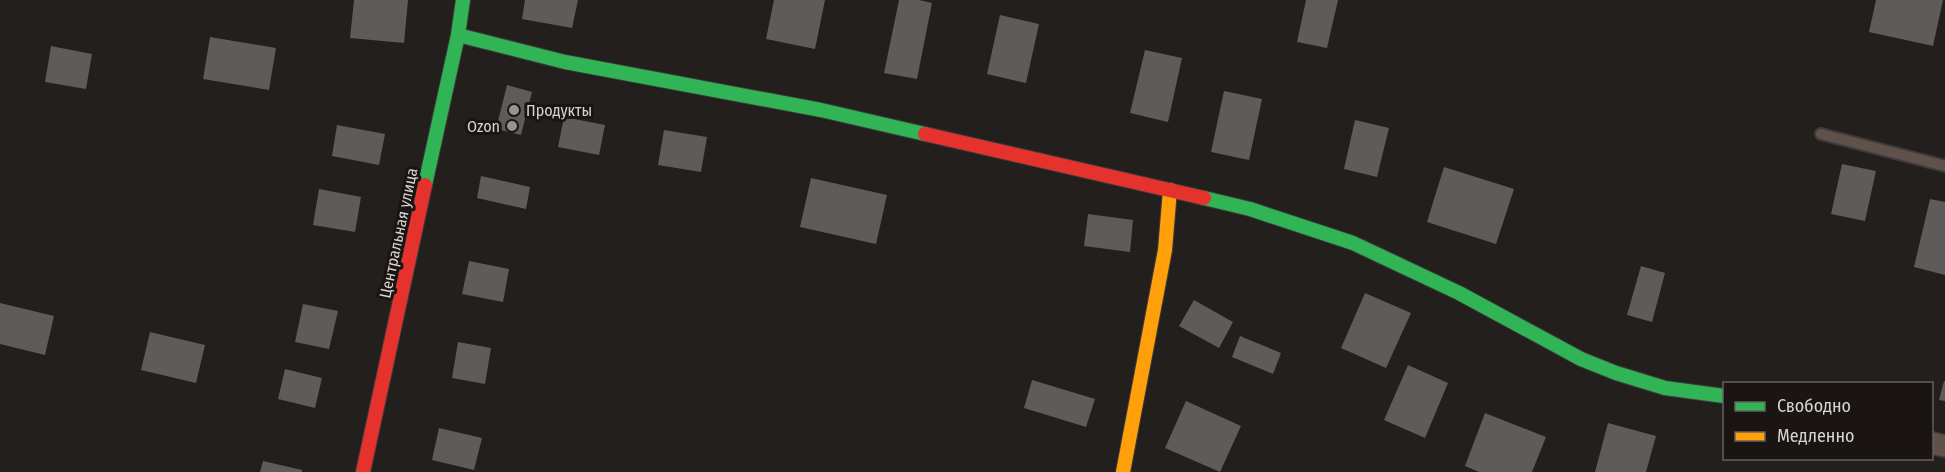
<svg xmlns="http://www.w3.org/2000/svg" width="1945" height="472" font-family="'Fira Sans Condensed',sans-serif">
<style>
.building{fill:#5e5c5a}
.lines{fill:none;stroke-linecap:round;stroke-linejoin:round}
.lane-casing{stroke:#3e3c3b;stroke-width:14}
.street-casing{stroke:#3e3c3b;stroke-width:24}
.fast-casing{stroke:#3e3c3b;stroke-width:16}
.slow-casing{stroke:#3e3c3b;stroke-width:16}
.jam-casing{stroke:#3e3c3b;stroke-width:16}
.lane{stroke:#61514b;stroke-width:10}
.street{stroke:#61514b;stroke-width:21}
.fast{stroke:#30b455;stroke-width:14}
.slow{stroke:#ff9f0a;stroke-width:14}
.jam{stroke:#e5322d;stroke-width:14}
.poi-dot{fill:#979492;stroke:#1a1513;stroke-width:2}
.labels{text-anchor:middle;stroke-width:6;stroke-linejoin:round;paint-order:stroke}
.poi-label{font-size:16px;fill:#d6d3d1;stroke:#1a1513;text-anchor:start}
.street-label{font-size:16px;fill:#d6d3d1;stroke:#1a1513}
</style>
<rect width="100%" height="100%" fill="#221f1d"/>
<path class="building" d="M 354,0 L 408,0 L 404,43 L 350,38 Z
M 525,0 L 578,0 L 572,28 L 522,19 Z
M 774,0 L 825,0 L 815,49 L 766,39 Z
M 899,0 L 919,0 L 932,3 L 917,79 L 884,73 Z
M 1306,0 L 1338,0 L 1327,48 L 1297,42 Z
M 1876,0 L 1943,0 L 1933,46 L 1869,32 Z
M 1000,15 L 1039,24 L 1026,83 L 987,74 Z
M 210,37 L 276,48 L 269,90 L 203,79 Z
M 51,46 L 92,54 L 86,89 L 45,82 Z
M 1145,50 L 1182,58 L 1168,122 L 1130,113 Z
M 507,85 L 532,92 L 521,135 L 496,129 Z
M 1224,91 L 1262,99 L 1249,160 L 1211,152 Z
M 564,117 L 605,125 L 599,155 L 558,147 Z
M 1355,120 L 1389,128 L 1377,177 L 1344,169 Z
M 337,125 L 385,134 L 379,165 L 332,156 Z
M 664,130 L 707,137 L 701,172 L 658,165 Z
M 1842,164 L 1876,171 L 1865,221 L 1831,214 Z
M 1444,167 L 1514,189 L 1496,244 L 1427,222 Z
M 481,176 L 530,187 L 526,209 L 477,198 Z
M 811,178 L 887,195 L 876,244 L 800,227 Z
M 319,189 L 361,197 L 355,232 L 313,225 Z
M 1930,199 L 1945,202 L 1945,275 L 1914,267 Z
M 1088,214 L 1133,220 L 1130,252 L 1084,246 Z
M 469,261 L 509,269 L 503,302 L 462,294 Z
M 1641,266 L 1665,273 L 1652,322 L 1627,315 Z
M 1365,293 L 1411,313 L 1386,368 L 1341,348 Z
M 1194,300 L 1233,322 L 1219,348 L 1179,326 Z
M 0,303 L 54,316 L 45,355 L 0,344 Z
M 303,304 L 338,311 L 329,349 L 295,342 Z
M 150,332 L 205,345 L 196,383 L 141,370 Z
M 1240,336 L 1281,353 L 1273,374 L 1232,357 Z
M 458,342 L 491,348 L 485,384 L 452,378 Z
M 1408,365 L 1448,383 L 1425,438 L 1384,420 Z
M 285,369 L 322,378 L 315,408 L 278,399 Z
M 1032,380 L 1095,399 L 1086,427 L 1024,408 Z
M 1944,381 L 1945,381 L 1945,401 L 1939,400 Z
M 1186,401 L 1241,426 L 1220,472 L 1165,448 Z
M 1485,413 L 1546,437 L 1532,472 L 1479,472 L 1465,466 Z
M 1608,423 L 1656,436 L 1646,472 L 1595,472 Z
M 439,428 L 482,438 L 474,470 L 432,460 Z
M 263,461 L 302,470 L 302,472 L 260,472 Z"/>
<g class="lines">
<defs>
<path id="lane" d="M 1821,134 L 1945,166"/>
<path id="street" d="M 1932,443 L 1945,446"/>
<path id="fast" d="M 458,35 L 565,62 L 821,110 L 925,134
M 425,185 L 458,35 L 463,0
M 1204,198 L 1250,209 L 1353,243 L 1459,293 L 1581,359 L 1616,373 L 1665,388 L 1724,396"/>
<path id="slow" d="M 1123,472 L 1165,250 L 1170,190"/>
<path id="jam" d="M 925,134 L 1204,198
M 363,472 L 425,185"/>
</defs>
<use href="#lane" class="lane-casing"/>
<use href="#street" class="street-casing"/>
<use href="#fast" class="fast-casing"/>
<use href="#slow" class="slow-casing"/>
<use href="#jam" class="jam-casing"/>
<use href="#lane" class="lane"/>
<use href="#street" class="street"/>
<use href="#fast" class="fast"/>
<use href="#slow" class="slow"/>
<use href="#jam" class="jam"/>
</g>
<g class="poi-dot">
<circle cx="514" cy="110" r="6"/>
<circle cx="512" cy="126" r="6"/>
</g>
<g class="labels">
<g class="poi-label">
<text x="526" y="116">Продукты</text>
<text x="500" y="132" text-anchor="end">Ozon</text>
</g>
<g class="street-label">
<text transform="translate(398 233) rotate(-78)" y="6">Центральная улица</text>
</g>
</g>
<rect x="1723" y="382" width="210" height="78" fill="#1a1513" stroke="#65615f" stroke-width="1.5"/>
<rect x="1735" y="402" width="30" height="9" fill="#30b455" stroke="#65615f" stroke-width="1.5"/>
<text x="1777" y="412" font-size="18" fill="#d6d3d1">Свободно</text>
<rect x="1735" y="432" width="30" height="9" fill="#ff9f0a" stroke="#65615f" stroke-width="1.5"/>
<text x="1777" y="442" font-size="18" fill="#d6d3d1">Медленно</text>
</svg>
